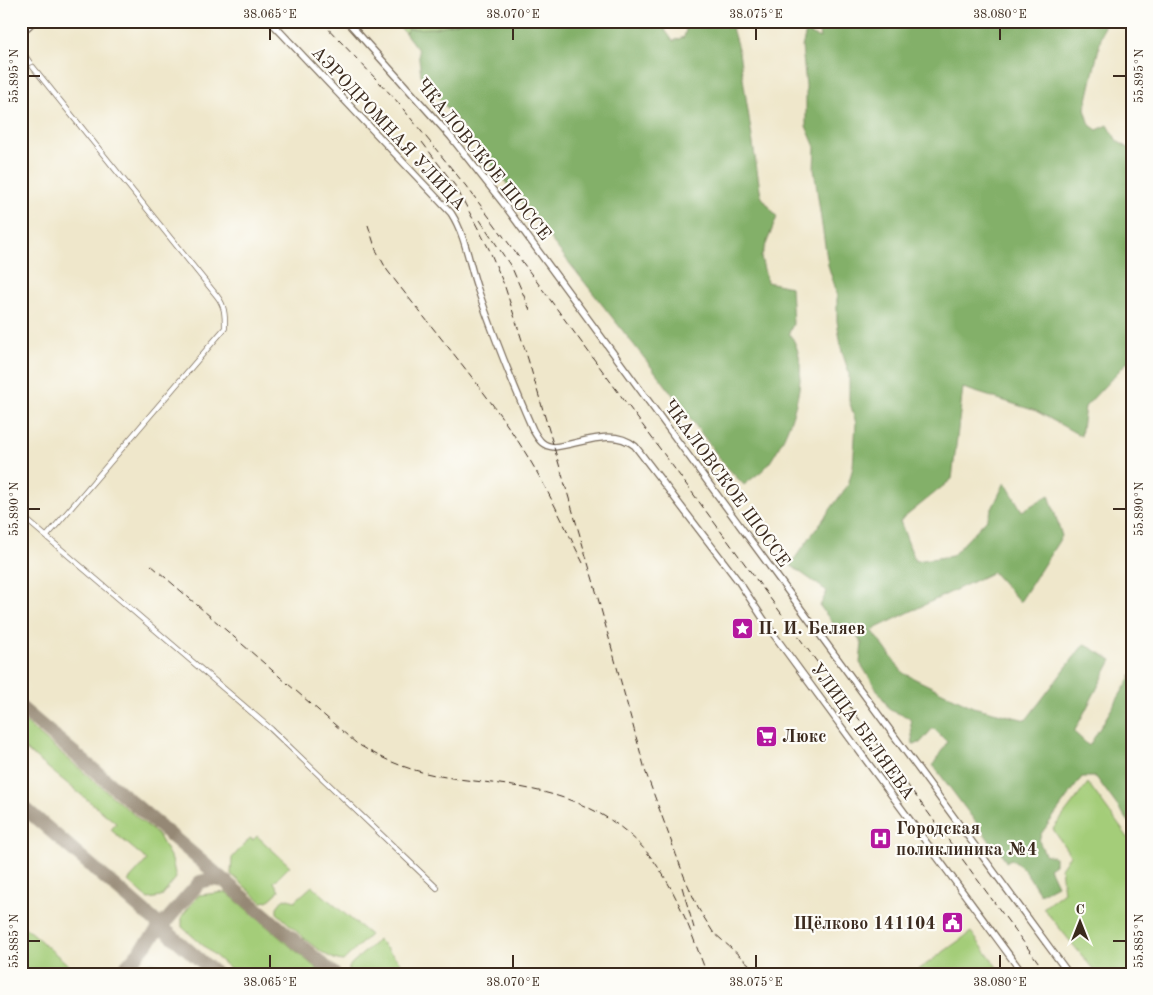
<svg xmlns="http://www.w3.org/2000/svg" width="1153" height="995" font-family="'Old Standard TT',serif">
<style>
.green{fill:#a4cd79;stroke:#707c4c}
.forest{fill:#83b069;stroke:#5f6d44}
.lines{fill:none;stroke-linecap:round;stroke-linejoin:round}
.taxiway{stroke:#958874;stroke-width:14}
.street-casing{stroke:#7a6c5b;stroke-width:6}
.secondary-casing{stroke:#7a6c5b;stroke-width:8}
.street{stroke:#fff;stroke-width:4.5}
.secondary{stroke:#fff;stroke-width:5.5}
.rail{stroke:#3b2a1e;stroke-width:1;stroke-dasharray:8 4;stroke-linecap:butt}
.ticks{fill:none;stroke:#3b2a1e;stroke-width:2}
.labels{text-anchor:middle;stroke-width:4.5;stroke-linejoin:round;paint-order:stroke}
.street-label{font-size:18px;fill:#3b2a1e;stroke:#fdfcf7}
.poi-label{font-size:18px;font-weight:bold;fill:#3b2a1e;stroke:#fdfcf7;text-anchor:start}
.neatline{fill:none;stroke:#3b2a1e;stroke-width:2}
.ticks-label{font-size:12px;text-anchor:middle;fill:#3b2a1e}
</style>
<rect width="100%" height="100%" fill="#fdfcf7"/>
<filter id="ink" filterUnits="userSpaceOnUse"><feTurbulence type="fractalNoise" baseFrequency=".02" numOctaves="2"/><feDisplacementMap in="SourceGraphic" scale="10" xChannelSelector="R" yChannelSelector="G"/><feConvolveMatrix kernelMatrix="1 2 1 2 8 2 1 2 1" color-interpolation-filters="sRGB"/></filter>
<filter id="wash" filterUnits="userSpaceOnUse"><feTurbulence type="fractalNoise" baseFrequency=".0096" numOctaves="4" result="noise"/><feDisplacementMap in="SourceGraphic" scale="20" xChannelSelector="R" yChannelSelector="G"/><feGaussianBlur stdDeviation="1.12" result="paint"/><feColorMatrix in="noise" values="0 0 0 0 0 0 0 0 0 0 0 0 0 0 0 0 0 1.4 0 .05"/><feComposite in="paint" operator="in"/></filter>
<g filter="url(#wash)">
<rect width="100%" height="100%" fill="#efe7cb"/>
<path class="green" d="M 395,21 L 466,21 L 435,28 L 408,29 L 405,33 Z
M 21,719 L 159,836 L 172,860 L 176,878 L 161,897 L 148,899 L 128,881 L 147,860 L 111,830 L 116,823 L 21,746 Z
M 1088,783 L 1132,843 L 1132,973 L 1128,974 L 1097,974 L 1043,908 L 1064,892 L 1061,868 L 1070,855 L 1053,829 Z
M 257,836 L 290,866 L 274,882 L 279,891 L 268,901 L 262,902 L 231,874 L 232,858 L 250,838 L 253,840 Z
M 312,886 L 370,935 L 343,961 C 323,960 293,927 277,913 L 277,907 L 284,898 L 295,901 Z
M 226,892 L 316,968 L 322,974 L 236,974 L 182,927 L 182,916 L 199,895 Z
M 21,924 L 79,974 L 21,974 Z
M 971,932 L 1002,974 L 914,973 Z
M 378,940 L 412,974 L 350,974 L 347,972 L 351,964 Z
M 152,962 L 164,965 L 174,974 L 135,974 L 142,965 Z"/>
<path class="forest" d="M 466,21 L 674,21 L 665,30 L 673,41 L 684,37 L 686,30 L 680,21 L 730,21 L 739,52 L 761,196 L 777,217 L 761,257 L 767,282 L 791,287 L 793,324 L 789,333 C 815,367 791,431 770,462 C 764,471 752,478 744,485 L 724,464 L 664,383 L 421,75 L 418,50 L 405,33 L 408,29 L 435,28 Z
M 817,21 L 1105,21 L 1085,109 L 1090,125 L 1097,130 L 1108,125 L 1117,141 L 1132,150 L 1132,357 L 1085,407 L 1081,436 L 1036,411 L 963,388 L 952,479 L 900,521 L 915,561 L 952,556 L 987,519 L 1005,482 L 1022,511 L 1049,495 L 1062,536 L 1020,602 L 993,572 L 872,630 L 903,673 L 973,707 L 1026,720 L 1084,644 L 1112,660 L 1074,732 L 1089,746 L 1132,675 L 1132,826 L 1096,777 L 1082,777 L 1041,834 L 1039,841 L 1045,854 L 1055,857 L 1055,864 L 1049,868 L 1057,885 L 1040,894 L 1024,869 L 1011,859 L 1006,862 L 999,848 L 995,848 L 933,765 L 947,742 L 933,728 L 920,743 L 913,744 L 910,718 L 890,710 L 860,663 L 862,643 L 851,627 L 837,629 L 820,606 L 827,591 L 790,565 L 848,485 L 853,467 L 856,423 L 849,400 L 849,373 L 842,352 L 837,321 L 837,294 L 828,265 L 821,219 L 814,169 L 815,147 L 806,126 L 806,86 L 802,47 L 806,32 L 820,38 Z"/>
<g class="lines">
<path class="taxiway" d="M 21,708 L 334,974
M 21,805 L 216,974
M 120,974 L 200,882 L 212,879 L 226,881"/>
</g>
</g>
<g filter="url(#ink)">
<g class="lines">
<defs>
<path id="street" d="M 21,50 L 30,63
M 33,67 L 217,296 C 225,306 225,315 225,328 L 47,536
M 21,515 L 271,729 L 437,888"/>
<path id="secondary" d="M 270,21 L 451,213 C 466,236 469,265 478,290 C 494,337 513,384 533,430 C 539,440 542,446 554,447 C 581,444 612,427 635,446 L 739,582 L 774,635 L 1023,974
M 347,21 L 451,137 L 503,203 L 1069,974
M 21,33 L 34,21"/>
</defs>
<use href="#street" class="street-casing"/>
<use href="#secondary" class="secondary-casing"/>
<use href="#street" class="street"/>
<use href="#secondary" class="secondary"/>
<path class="rail" d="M 321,21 L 395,99 L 470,191 L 1047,974
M 422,142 L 456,187 L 489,249 L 505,287 L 528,359 L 593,580 L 646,773 L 684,876 L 698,908 L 713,932 L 760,974
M 480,220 L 512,268 L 530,310
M 368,225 L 376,250 L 387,270 C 432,329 483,386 523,449 C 546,485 564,525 583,563
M 151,565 L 356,743 C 404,773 438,777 492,783 C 558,791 619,809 658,867 C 680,899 693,938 707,974
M 682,887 L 694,928"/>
</g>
</g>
<path class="ticks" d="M 270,28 L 270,40M 513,28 L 513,40M 756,28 L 756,40M 1000,28 L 1000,40M 28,76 L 40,76M 1113,76 L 1126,76M 28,509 L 40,509M 1113,509 L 1126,509M 28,941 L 40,941M 1113,941 L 1126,941M 270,955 L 270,968M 513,955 L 513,968M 756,955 L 756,968M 1000,955 L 1000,968"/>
<defs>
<symbol id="sight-square" viewBox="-11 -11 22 22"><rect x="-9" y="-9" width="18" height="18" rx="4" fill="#b5179e" stroke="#fdfcf7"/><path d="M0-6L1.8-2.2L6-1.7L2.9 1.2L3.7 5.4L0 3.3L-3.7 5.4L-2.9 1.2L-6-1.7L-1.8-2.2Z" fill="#fff"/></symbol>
<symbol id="supermarket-square" viewBox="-11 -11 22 22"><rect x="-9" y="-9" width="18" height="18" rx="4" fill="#b5179e" stroke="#fdfcf7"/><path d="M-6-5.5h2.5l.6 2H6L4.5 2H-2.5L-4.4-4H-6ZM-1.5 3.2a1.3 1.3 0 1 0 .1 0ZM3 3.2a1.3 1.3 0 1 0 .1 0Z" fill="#fff"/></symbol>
<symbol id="hospital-square" viewBox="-11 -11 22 22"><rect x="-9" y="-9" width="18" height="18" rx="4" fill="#b5179e" stroke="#fdfcf7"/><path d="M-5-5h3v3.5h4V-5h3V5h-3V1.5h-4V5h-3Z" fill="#fff"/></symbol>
<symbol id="civic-square" viewBox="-11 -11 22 22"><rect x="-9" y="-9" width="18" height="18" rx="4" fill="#b5179e" stroke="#fdfcf7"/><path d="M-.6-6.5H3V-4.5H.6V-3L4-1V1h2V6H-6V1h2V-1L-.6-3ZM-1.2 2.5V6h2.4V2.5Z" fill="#fff"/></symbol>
</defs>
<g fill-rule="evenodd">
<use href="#sight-square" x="730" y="616" width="25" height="25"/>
<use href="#supermarket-square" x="754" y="724" width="25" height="25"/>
<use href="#hospital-square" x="868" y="826" width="25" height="25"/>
<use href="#civic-square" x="940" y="910" width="25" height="25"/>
</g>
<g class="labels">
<g class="street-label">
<text transform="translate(389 128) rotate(47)" y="6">АЭРОДРОМНАЯ УЛИЦА</text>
<text transform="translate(484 159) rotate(51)" y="6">ЧКАЛОВСКОЕ ШОССЕ</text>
<text transform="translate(727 483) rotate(54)" y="6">ЧКАЛОВСКОЕ ШОССЕ</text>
<text transform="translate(863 731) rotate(54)" y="6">УЛИЦА БЕЛЯЕВА</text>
</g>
<g class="poi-label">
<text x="758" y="634">П. И. Беляев</text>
<text x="782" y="742">Люкс</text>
<text x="896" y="834">Городская<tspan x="896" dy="21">поликлиника №4</tspan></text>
<text x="936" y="929" text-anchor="end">Щёлково 141104</text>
</g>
</g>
<rect width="1153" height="995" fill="none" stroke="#fdfcf7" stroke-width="55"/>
<g transform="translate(1080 922)" stroke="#fdfcf7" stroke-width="4" paint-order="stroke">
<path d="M0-4L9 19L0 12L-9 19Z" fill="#3b2a1e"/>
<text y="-8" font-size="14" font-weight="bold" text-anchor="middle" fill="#3b2a1e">С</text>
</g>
<rect x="28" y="28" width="1098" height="940" class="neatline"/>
<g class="ticks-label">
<text x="270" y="18">38.065°E</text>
<text x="513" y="18">38.070°E</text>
<text x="756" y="18">38.075°E</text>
<text x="1000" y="18">38.080°E</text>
<text transform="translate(14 76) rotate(-90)" y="4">55.895°N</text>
<text transform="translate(1139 76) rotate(-90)" y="4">55.895°N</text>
<text transform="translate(14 509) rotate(-90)" y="4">55.890°N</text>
<text transform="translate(1139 509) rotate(-90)" y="4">55.890°N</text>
<text transform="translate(14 941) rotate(-90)" y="4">55.885°N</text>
<text transform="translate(1139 941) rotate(-90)" y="4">55.885°N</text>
<text x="270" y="986">38.065°E</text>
<text x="513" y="986">38.070°E</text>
<text x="756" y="986">38.075°E</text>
<text x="1000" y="986">38.080°E</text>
</g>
</svg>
